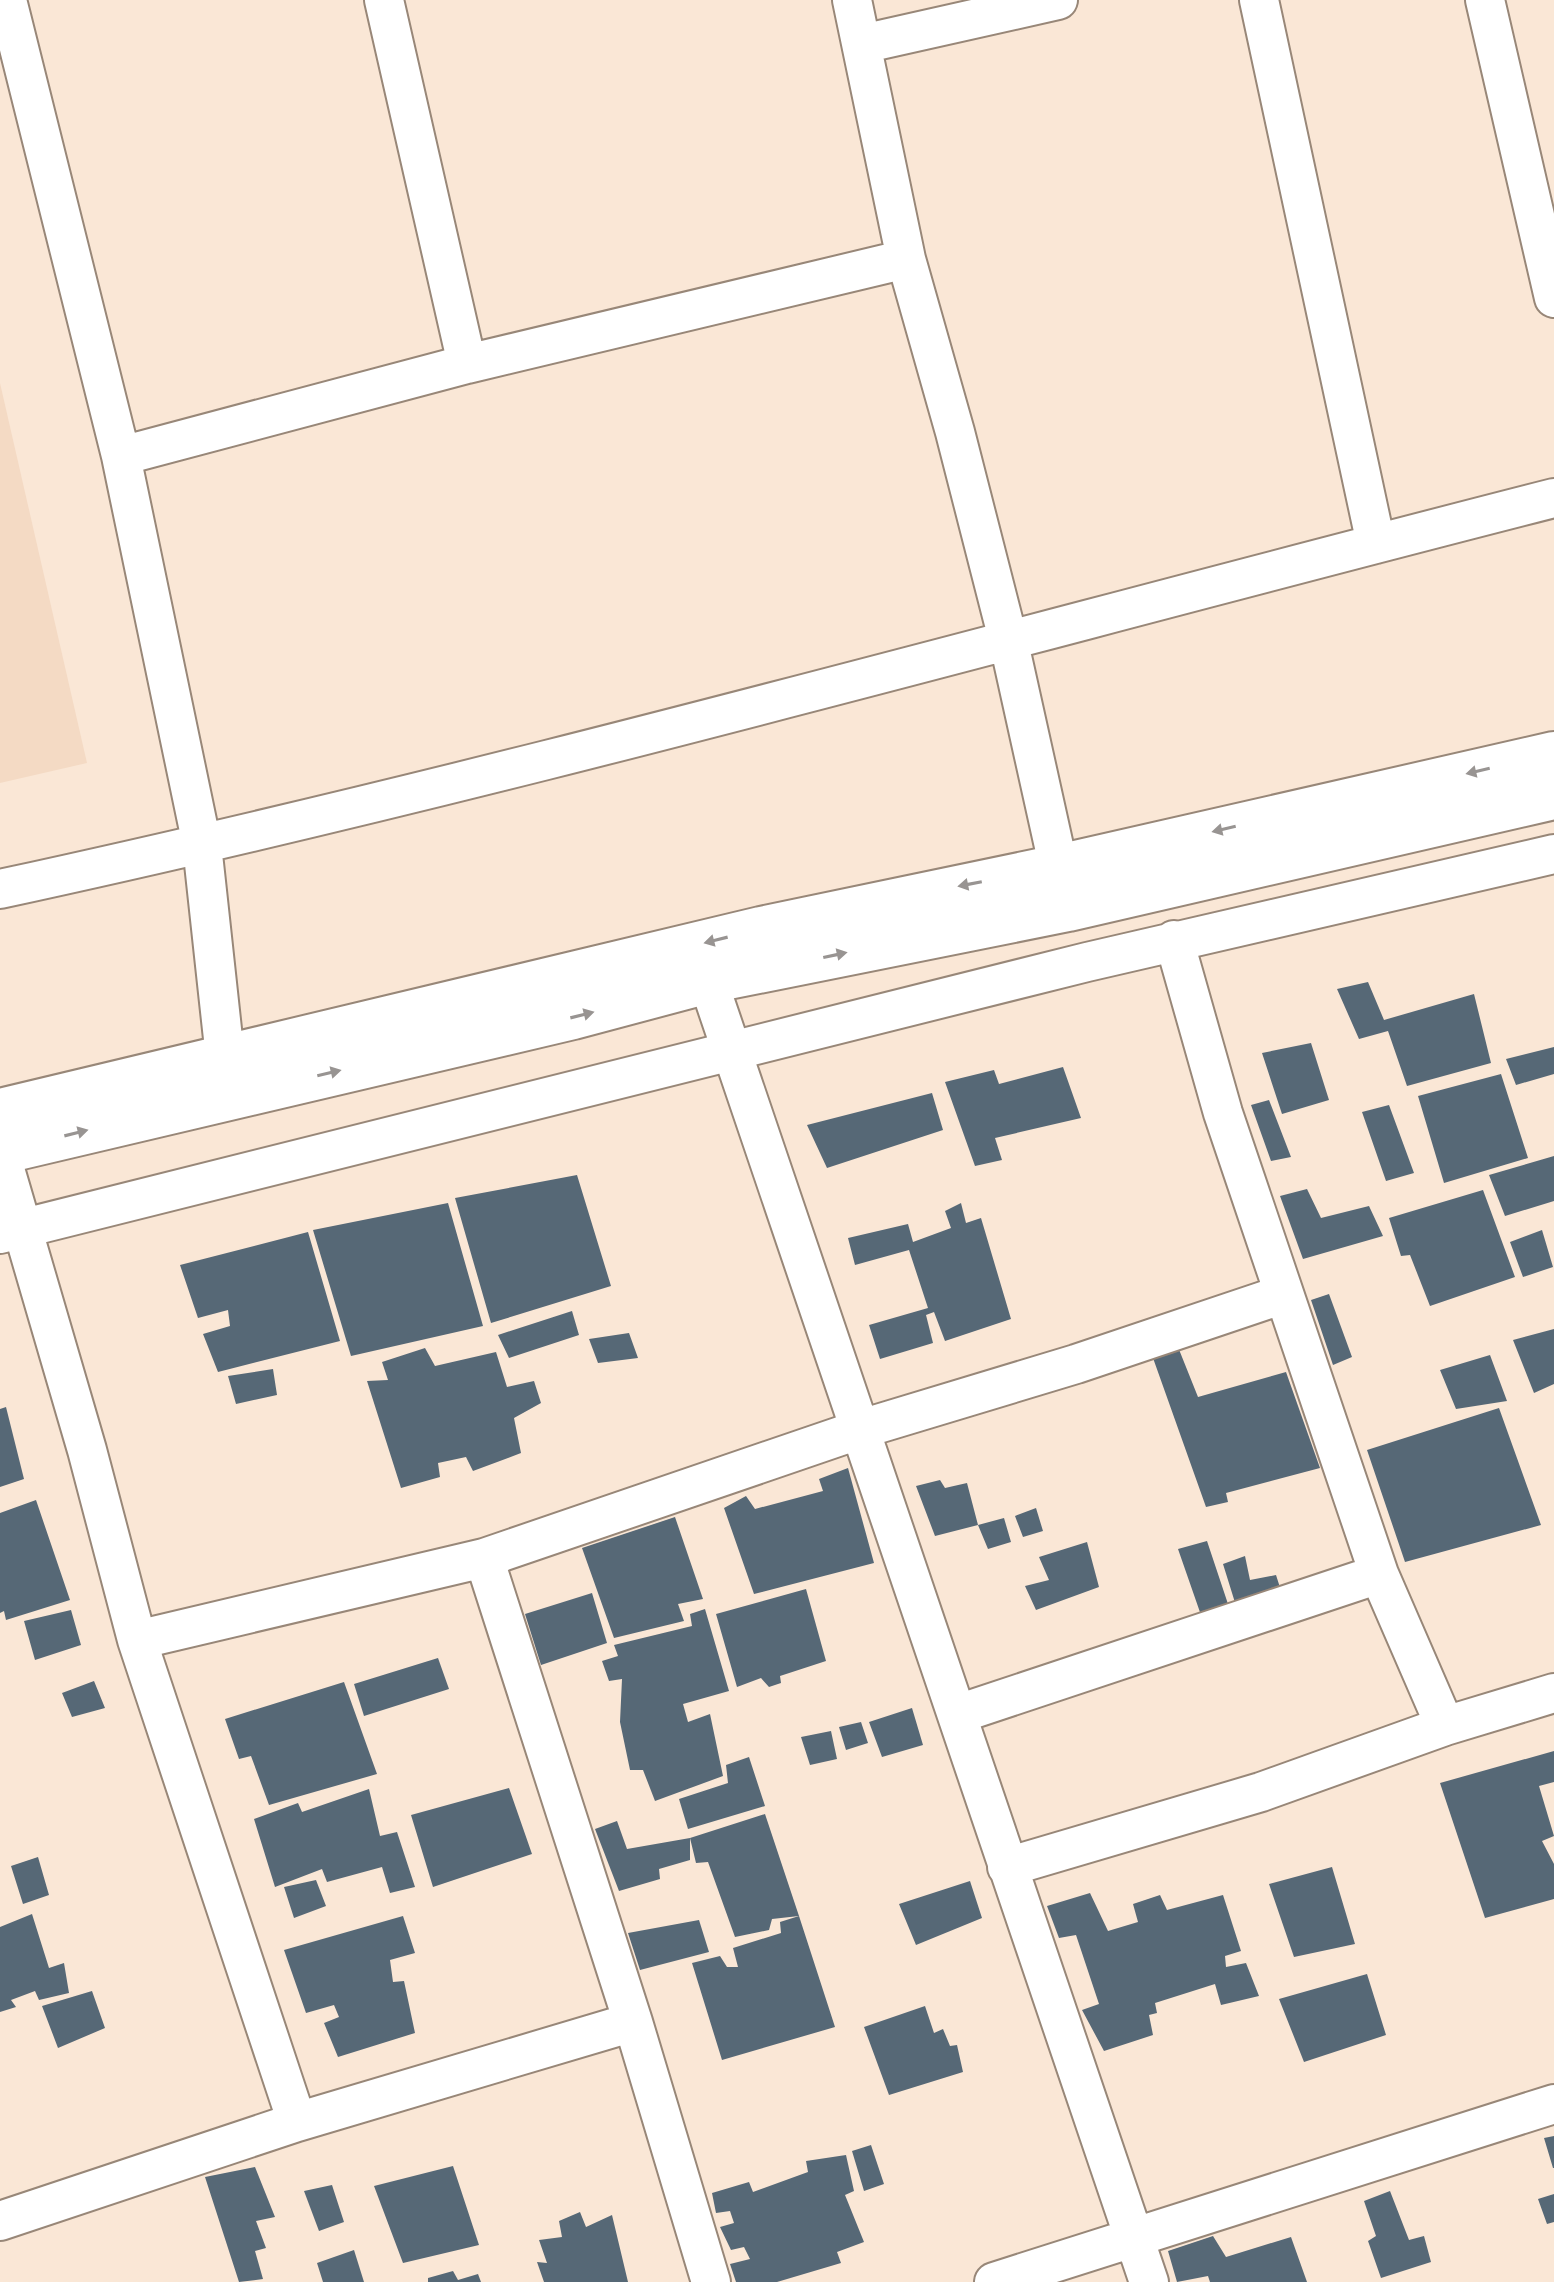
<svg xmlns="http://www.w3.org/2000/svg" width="1554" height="2282" font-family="Figtree,sans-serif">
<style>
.built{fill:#f4dac4}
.building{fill:#566876}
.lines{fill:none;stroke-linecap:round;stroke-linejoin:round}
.minor-casing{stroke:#988778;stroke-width:42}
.primary-casing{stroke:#988778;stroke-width:48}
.minor{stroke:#fff;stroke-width:38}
.primary{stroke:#fff;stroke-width:44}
.oneway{fill:#989492}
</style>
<rect width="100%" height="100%" fill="#fae7d6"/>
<path class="built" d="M 0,383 L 87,763 L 0,783 Z"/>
<path class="building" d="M 1368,982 L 1384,1020 L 1474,994 L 1491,1063 L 1407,1086 L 1388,1031 L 1359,1039 L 1337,989 Z
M 1311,1043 L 1329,1100 L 1282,1114 L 1262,1053 Z
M 1554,1047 L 1554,1074 L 1516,1085 L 1506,1059 Z
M 1063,1067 L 1081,1118 L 995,1138 L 1002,1160 L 975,1166 L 945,1082 L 994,1070 L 999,1084 Z
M 1501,1074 L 1528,1158 L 1444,1183 L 1418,1096 Z
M 932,1093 L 943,1130 L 827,1168 L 807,1125 Z
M 1269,1100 L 1291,1157 L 1271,1161 L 1251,1105 Z
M 1389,1105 L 1414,1173 L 1386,1181 L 1362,1112 Z
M 1554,1156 L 1554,1201 L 1505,1216 L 1489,1175 Z
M 577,1175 L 611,1286 L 491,1323 L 455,1198 Z
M 1307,1189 L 1321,1218 L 1369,1206 L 1383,1236 L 1303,1259 L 1280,1196 Z
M 1483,1190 L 1515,1277 L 1430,1306 L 1410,1255 L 1401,1256 L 1389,1218 Z
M 448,1203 L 483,1326 L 351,1356 L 313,1230 Z
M 961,1203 L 966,1223 L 981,1218 L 1011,1319 L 945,1341 L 934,1312 L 926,1315 L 933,1343 L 880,1359 L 869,1325 L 928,1308 L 909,1250 L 855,1265 L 848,1238 L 908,1224 L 913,1242 L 951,1228 L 945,1211 Z
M 1542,1230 L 1553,1267 L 1523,1277 L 1510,1242 Z
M 308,1232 L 340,1341 L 218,1372 L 203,1334 L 230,1326 L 228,1310 L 198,1318 L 180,1265 Z
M 1329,1294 L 1352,1357 L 1333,1365 L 1311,1300 Z
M 572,1311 L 579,1335 L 509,1358 L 498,1335 Z
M 1554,1329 L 1554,1384 L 1534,1393 L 1513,1340 Z
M 629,1333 L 638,1358 L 598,1363 L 589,1339 Z
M 1178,1347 L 1198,1397 L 1286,1372 L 1320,1468 L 1226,1493 L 1228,1502 L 1206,1507 L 1153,1358 Z
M 425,1348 L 435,1366 L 496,1352 L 507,1387 L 534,1381 L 541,1403 L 514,1418 L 521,1453 L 473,1471 L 466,1457 L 438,1463 L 440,1477 L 401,1488 L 367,1381 L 388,1380 L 382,1362 Z
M 1490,1355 L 1507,1401 L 1456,1409 L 1440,1370 Z
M 273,1369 L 277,1395 L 236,1404 L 228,1376 Z
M 6,1407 L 24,1479 L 0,1487 L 0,1409 Z
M 1499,1408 L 1541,1525 L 1405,1562 L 1367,1450 Z
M 848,1468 L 874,1563 L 754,1594 L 724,1508 L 746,1496 L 755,1509 L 823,1491 L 819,1479 Z
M 940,1480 L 945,1488 L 967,1483 L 978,1525 L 935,1536 L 916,1486 Z
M 36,1500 L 70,1600 L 6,1620 L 4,1611 L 0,1613 L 0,1513 Z
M 1036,1508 L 1043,1531 L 1023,1537 L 1015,1516 Z
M 675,1517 L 703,1599 L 678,1604 L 684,1621 L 614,1638 L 582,1548 Z
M 1004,1518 L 1011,1542 L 988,1549 L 978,1525 Z
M 1207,1541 L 1229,1607 L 1202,1618 L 1178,1549 Z
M 1087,1542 L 1099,1587 L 1036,1610 L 1025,1586 L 1049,1580 L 1039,1557 Z
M 1245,1556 L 1250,1580 L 1276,1575 L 1284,1600 L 1237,1609 L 1223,1564 Z
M 806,1589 L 826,1661 L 780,1676 L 781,1683 L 769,1687 L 761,1678 L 737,1687 L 716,1614 Z
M 592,1593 L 607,1643 L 541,1665 L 525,1614 Z
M 705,1609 L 729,1691 L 683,1704 L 688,1722 L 710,1714 L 723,1776 L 655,1801 L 643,1770 L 630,1770 L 620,1722 L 622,1679 L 609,1681 L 602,1661 L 618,1656 L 614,1645 L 692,1626 L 690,1614 Z
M 71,1610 L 81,1645 L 35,1660 L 24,1621 Z
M 438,1658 L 449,1689 L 364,1716 L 354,1684 Z
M 94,1681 L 105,1708 L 72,1717 L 62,1693 Z
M 344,1682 L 377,1774 L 269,1805 L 251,1756 L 239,1759 L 225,1719 Z
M 912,1708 L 923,1745 L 882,1757 L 869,1722 Z
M 861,1722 L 868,1743 L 846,1750 L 839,1727 Z
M 831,1731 L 837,1759 L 810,1765 L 801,1737 Z
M 1554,1751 L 1554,1782 L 1539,1786 L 1554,1836 L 1542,1841 L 1554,1864 L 1554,1899 L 1485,1918 L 1440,1783 Z
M 749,1757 L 765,1806 L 688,1829 L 679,1799 L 728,1783 L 726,1765 Z
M 509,1788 L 532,1854 L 433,1887 L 411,1815 Z
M 369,1789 L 380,1836 L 397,1832 L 415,1887 L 390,1893 L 382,1867 L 327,1882 L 322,1869 L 275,1887 L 254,1819 L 298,1803 L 302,1812 Z
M 765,1814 L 799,1916 L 772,1919 L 769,1930 L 735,1937 L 708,1862 L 696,1863 L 690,1838 Z
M 617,1821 L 627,1849 L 690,1838 L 690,1860 L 659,1869 L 660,1879 L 619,1891 L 595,1829 Z
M 38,1857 L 49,1895 L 23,1904 L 11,1866 Z
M 1332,1867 L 1355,1944 L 1294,1957 L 1269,1884 Z
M 316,1880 L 326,1906 L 294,1918 L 284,1887 Z
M 970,1881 L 982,1918 L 916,1945 L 899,1904 Z
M 1090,1893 L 1108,1931 L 1138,1922 L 1133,1904 L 1160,1895 L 1167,1910 L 1223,1895 L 1241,1951 L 1225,1956 L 1226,1967 L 1246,1963 L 1259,1996 L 1221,2005 L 1215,1984 L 1155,2003 L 1157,2013 L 1149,2015 L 1153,2035 L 1104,2051 L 1082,2010 L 1099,2004 L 1076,1935 L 1059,1938 L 1047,1906 Z
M 32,1914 L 49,1968 L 64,1963 L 69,1993 L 39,2000 L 35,1991 L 11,2000 L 16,2007 L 0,2012 L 0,1927 Z
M 403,1916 L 415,1953 L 390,1960 L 393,1982 L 404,1981 L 415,2033 L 338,2057 L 324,2023 L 339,2017 L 334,2005 L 306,2013 L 284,1950 Z
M 799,1916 L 835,2027 L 722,2060 L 692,1963 L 720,1956 L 727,1967 L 738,1967 L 733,1948 L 781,1933 L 780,1922 Z
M 699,1920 L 709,1952 L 640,1970 L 628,1933 Z
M 1367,1974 L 1386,2035 L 1304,2062 L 1279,1999 Z
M 92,1991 L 105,2028 L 58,2048 L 42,2006 Z
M 925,2006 L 934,2033 L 943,2029 L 950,2046 L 957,2045 L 963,2072 L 889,2095 L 864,2027 Z
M 1554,2136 L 1554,2168 L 1553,2168 L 1544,2138 Z
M 871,2145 L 884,2184 L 864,2191 L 852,2151 Z
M 846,2155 L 854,2191 L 845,2195 L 864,2242 L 837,2252 L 841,2263 L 777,2282 L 736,2282 L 730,2264 L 750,2259 L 744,2247 L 731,2250 L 720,2227 L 734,2223 L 730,2211 L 716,2213 L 712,2193 L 749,2182 L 753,2192 L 808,2172 L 806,2161 Z
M 453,2166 L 479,2245 L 403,2263 L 374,2186 Z
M 255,2167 L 275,2217 L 256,2221 L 266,2248 L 255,2251 L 263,2279 L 239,2282 L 205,2177 Z
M 332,2185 L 344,2222 L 319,2231 L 304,2191 Z
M 1390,2191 L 1409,2240 L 1424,2236 L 1431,2262 L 1381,2278 L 1368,2241 L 1376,2236 L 1364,2201 Z
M 1554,2194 L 1554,2222 L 1547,2224 L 1538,2199 Z
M 580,2212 L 586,2227 L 612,2215 L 628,2282 L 544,2282 L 537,2262 L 547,2263 L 539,2240 L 562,2237 L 559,2221 Z
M 1213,2236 L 1226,2257 L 1291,2237 L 1307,2282 L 1210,2282 L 1208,2276 L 1177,2282 L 1168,2251 Z
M 354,2250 L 364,2282 L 323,2282 L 317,2263 Z
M 453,2271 L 458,2280 L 478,2274 L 481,2282 L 428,2282 L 428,2278 Z"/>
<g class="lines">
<defs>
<path id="minor" d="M 7,0 L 121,456 L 202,845 L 225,1057
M 384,0 L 467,364
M 852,0 L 906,259 L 955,432 L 1009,643 L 1065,896
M 1259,0 L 1376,544
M 1485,0 L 1554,298
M 862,44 L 1058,0
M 121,456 L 467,364 L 906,259
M 0,889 C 522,776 1036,630 1554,498
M 1174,940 L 1223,1113 L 1379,1574 L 1445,1726
M 708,981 L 1149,2282
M 0,1152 L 87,1450 L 137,1640 L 297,2122
M 0,1234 L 1087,962 L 1554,854
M 484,1558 L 633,2022 L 711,2282
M 137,1640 L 484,1558 L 861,1429 L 1076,1364 L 1284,1294
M 958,1714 L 1379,1574
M 1007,1867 L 1261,1792 L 1445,1726 L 1554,1693
M 0,2221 L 297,2122 L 633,2022
M 994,2282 L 1554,2104"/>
<path id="primary" d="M 0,1111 L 761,929 L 1058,867 L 1554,754
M 0,1152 L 573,1017 L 708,981 L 1068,909 L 1554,797"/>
</defs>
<use href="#minor" class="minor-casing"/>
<use href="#primary" class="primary-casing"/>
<use href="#minor" class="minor"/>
<use href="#primary" class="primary"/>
</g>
<defs><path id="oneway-solid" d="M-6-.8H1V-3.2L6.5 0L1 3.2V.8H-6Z" transform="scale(2)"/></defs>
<g class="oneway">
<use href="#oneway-solid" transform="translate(1478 771) rotate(167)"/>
<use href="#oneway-solid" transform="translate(1224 829) rotate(167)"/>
<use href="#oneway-solid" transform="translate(970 884) rotate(169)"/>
<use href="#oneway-solid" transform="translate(716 940) rotate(166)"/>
<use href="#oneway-solid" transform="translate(835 955) rotate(-12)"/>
<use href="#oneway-solid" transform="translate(582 1015) rotate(-14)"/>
<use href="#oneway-solid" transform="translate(329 1073) rotate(-13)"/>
<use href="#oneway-solid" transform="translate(76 1133) rotate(-14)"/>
</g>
</svg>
